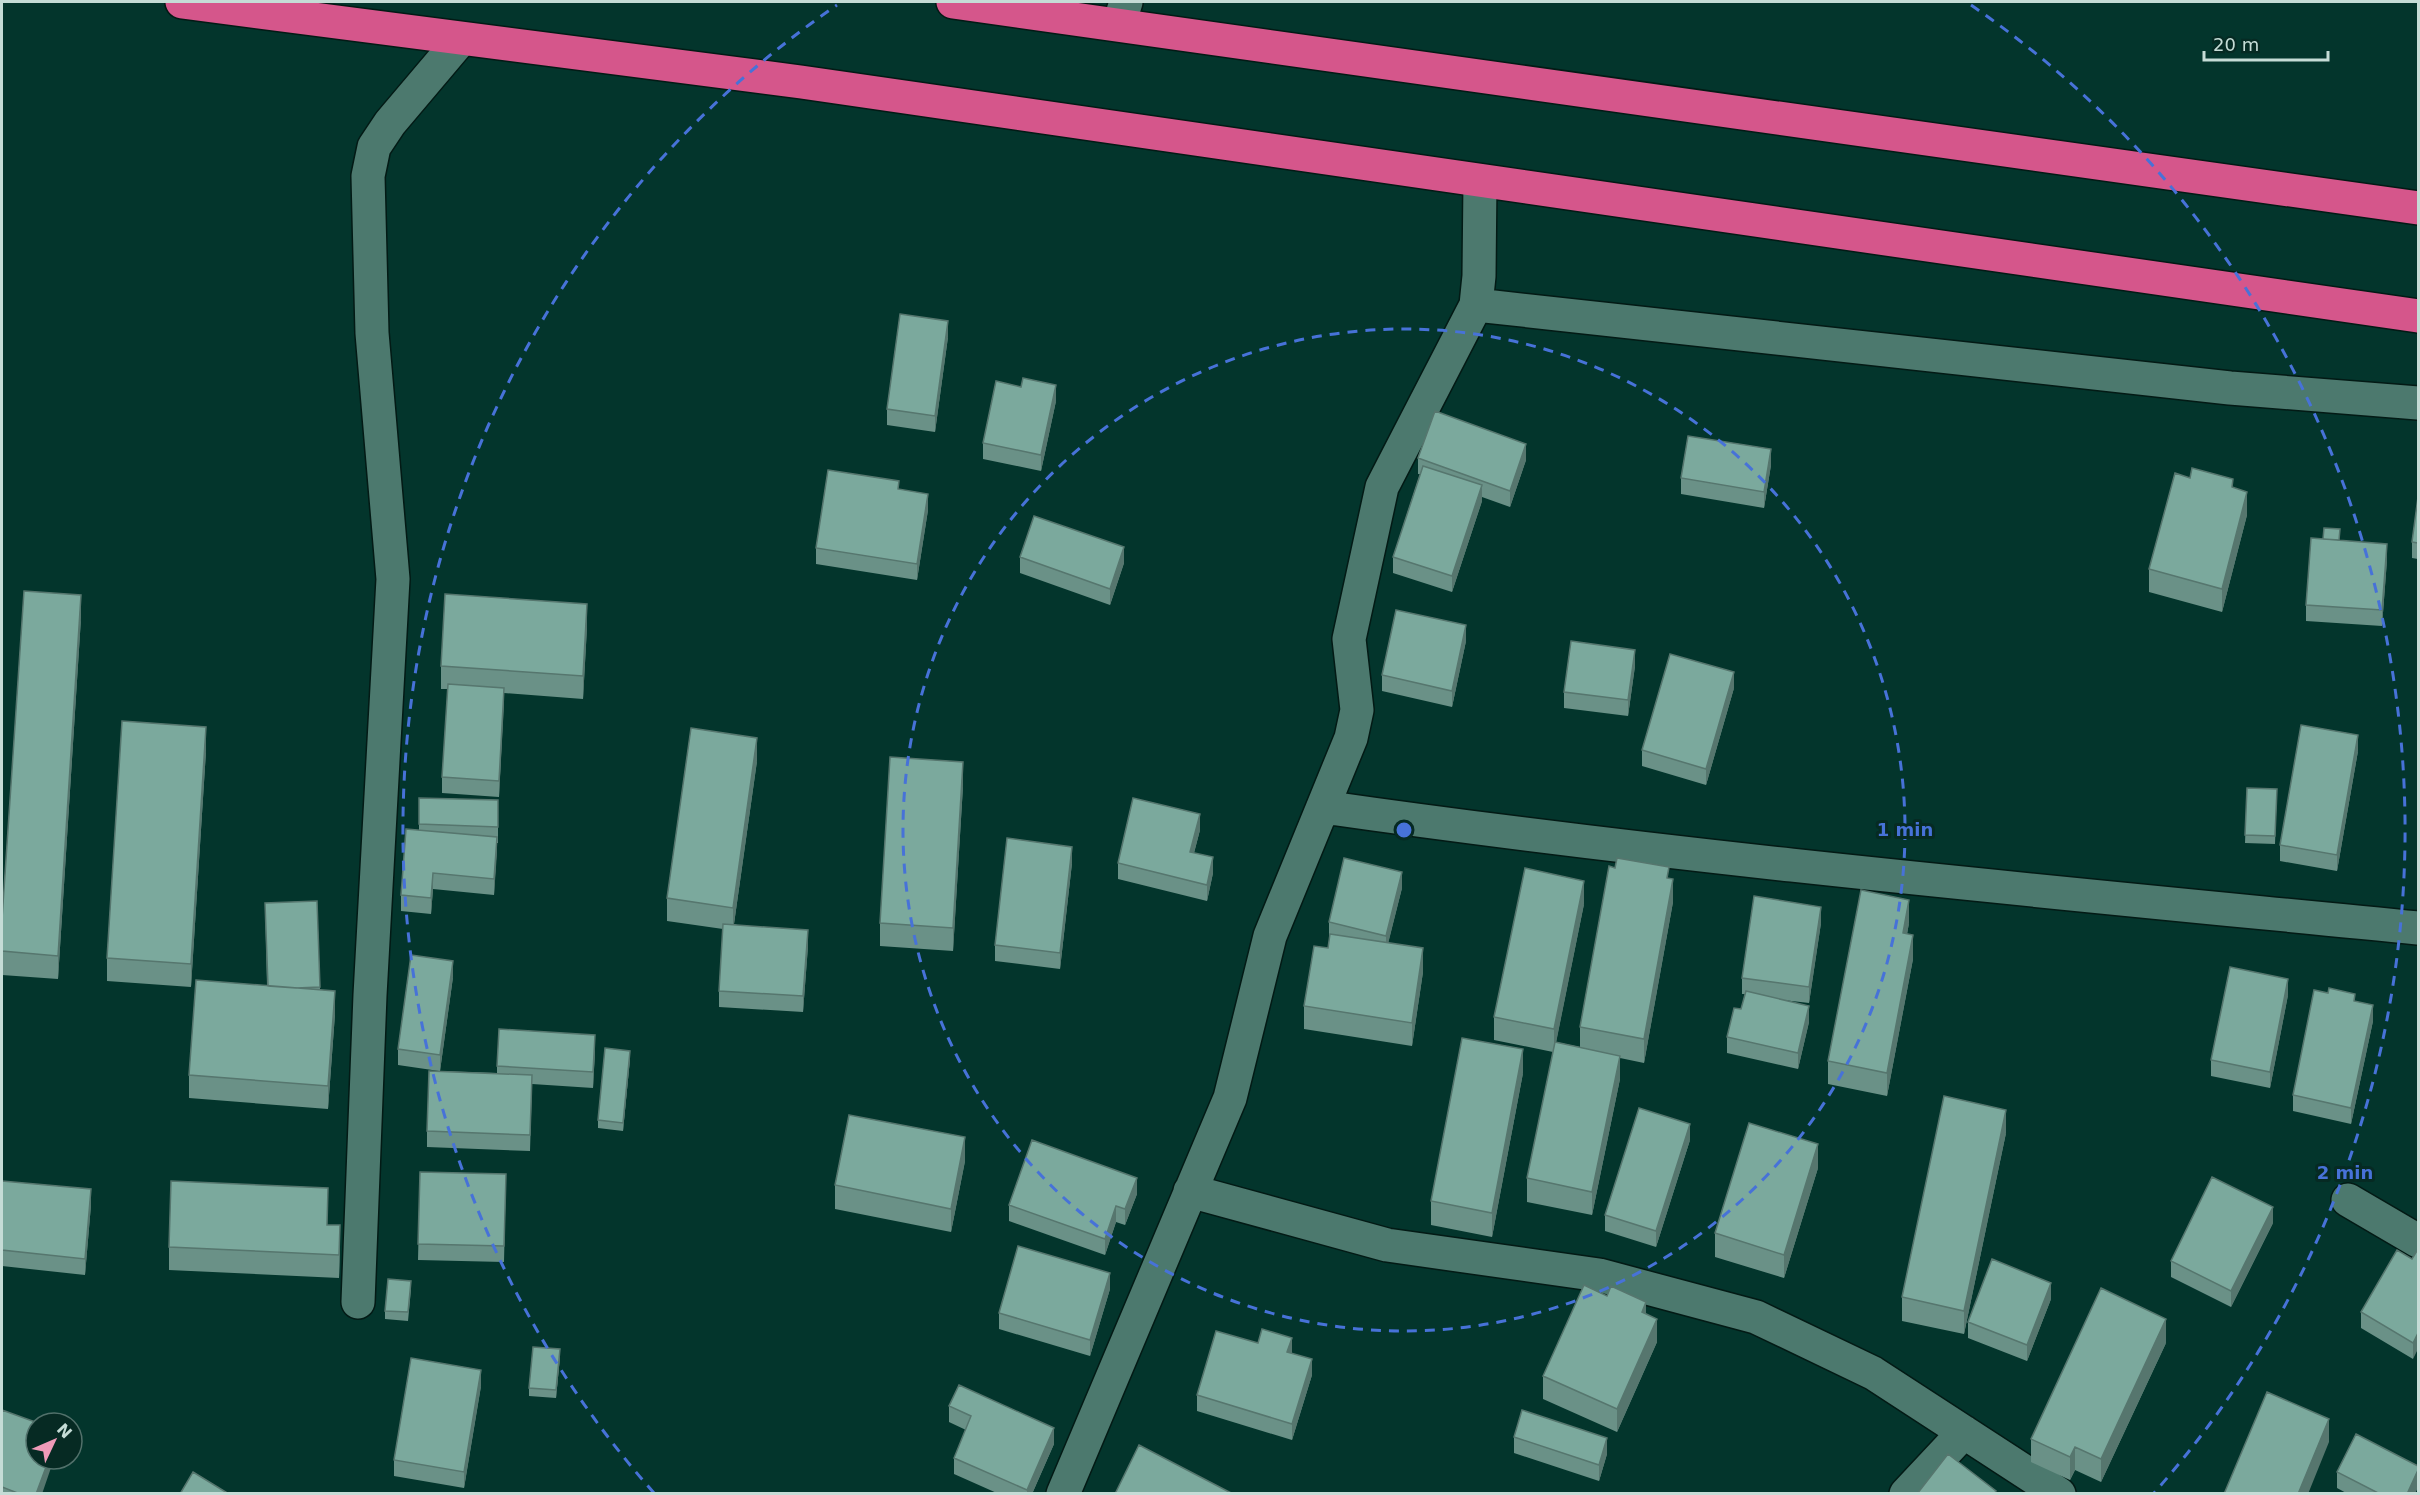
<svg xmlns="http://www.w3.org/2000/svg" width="2420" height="1495" font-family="'DejaVu Sans',sans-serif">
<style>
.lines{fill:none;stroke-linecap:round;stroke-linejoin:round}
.minor-casing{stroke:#031a15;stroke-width:36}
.highway-casing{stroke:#031a15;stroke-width:36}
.minor{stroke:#4c796e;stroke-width:33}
.highway{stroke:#d5568b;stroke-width:33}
.wall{fill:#6a9187}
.shaded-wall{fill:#56766e}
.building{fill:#7ba99d;stroke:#56766e;stroke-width:1.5}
.ring{fill:none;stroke:#4772d8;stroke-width:3;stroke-dasharray:10 8}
.centre{fill:#4772d8;stroke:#062a23;stroke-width:3}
.ring-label{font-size:18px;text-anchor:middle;font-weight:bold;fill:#4772d8;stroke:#062a23;stroke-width:6;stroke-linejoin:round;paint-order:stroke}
</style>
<rect width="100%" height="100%" fill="#03352c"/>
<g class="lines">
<defs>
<path id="minor" d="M 1119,24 L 1126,2
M 1476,305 L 2230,388 L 2418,403
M 1323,807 C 1686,859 2053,892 2418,928
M 1190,1191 L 1387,1245 L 1599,1275 L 1756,1317 L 1873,1373 L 2059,1494
M 2348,1200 L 2418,1241
M 358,1302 L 370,995 L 393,579 L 372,333 L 368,176 L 374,147 L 390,123 L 461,39
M 1063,1494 L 1230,1098 L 1270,936 L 1351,738 L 1357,710 L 1349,639 L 1382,487 L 1476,305 L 1479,276 L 1480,181
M 1906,1494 L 1964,1432"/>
<path id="highway" d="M 182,2 L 801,82 L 2418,316
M 953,2 L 2418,208"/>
</defs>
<use href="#minor" class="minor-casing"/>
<use href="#highway" class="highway-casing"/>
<use href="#minor" class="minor"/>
<use href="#highway" class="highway"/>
</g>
<path class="wall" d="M 948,337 L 935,432 L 887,425 L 887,409 Z
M 1056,401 L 1041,471 L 983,459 L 983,443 Z
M 1418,458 L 1526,460 L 1510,507 L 1482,497 L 1482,501 L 1452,592 L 1393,573 L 1393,557 L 1420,474 L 1418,474 Z
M 1771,465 L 1764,508 L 1681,494 L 1681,478 Z
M 2190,478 L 2233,488 L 2247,515 L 2222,612 L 2149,592 L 2149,569 Z
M 899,489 L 928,510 L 917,580 L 816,564 L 816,548 Z
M 2418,497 L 2418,559 L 2412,558 L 2412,542 Z
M 2339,540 L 2387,560 L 2382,626 L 2306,621 L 2306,605 Z
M 1020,557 L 1124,563 L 1110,605 L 1020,573 Z
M 81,618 L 58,979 L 2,975 L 2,919 Z
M 587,627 L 583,699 L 504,693 L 499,797 L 442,793 L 442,777 L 448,689 L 441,689 L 441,666 Z
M 1466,641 L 1452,707 L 1382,691 L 1382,675 Z
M 1635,666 L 1628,716 L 1564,708 L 1564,692 Z
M 1734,688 L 1706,785 L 1642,766 L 1642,750 Z
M 206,751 L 191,987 L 107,981 L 107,958 Z
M 2358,751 L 2337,871 L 2280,861 L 2280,845 Z
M 757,761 L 734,924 L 808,946 L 803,1012 L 719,1007 L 719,991 L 723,929 L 667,921 L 667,898 Z
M 963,786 L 953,951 L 880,946 L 880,923 Z
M 2247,788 L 2277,789 L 2275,844 L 2245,843 Z
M 419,798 L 498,800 L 498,843 L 497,843 L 494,895 L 433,889 L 431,914 L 401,911 L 401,895 L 419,830 Z
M 1200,830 L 1194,853 L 1213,873 L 1207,901 L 1118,879 L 1118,863 Z
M 1072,863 L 1060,969 L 995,961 L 995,945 Z
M 1669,878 L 1673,902 L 1644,1063 L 1620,1058 L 1620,1079 L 1592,1215 L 1527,1202 L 1527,1178 L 1553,1052 L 1494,1040 L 1494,1017 L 1584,904 L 1556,1042 L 1580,1047 L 1580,1027 Z
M 1402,888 L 1388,943 L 1423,972 L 1412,1046 L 1304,1029 L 1304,1006 L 1328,948 L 1330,938 L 1329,938 L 1329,922 Z
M 317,901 L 320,990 L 335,1014 L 328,1109 L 189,1098 L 189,1075 L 267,986 L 265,903 Z
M 1821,923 L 1809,1003 L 1783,1000 L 1809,1022 L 1798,1069 L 1727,1053 L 1727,1037 L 1741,1009 L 1745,994 L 1742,994 L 1742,978 Z
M 1909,923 L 1907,934 L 1913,959 L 1887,1096 L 1828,1084 L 1828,1061 Z
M 453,977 L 440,1071 L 497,1073 L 497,1066 L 595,1051 L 593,1088 L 532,1084 L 530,1151 L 427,1147 L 427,1131 L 439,1071 L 398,1065 L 398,1049 Z
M 2288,995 L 2270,1088 L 2211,1076 L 2211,1060 Z
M 2355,1001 L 2373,1021 L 2351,1124 L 2293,1111 L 2293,1095 Z
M 630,1059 L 623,1131 L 598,1128 L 598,1120 Z
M 1523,1073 L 1492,1237 L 1431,1225 L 1431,1201 Z
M 2006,1133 L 1964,1334 L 1902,1321 L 1902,1297 Z
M 1690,1140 L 1656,1247 L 1605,1231 L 1605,1215 Z
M 965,1161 L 951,1232 L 835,1209 L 835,1185 Z
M 1818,1168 L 1784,1278 L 1715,1257 L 1715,1233 Z
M 420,1172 L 506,1174 L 504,1262 L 418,1260 Z
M 2,1192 L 91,1205 L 85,1275 L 2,1266 Z
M 1137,1194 L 1125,1225 L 1116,1222 L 1105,1255 L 1009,1221 L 1009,1205 Z
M 2273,1223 L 2231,1307 L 2171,1277 L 2171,1261 Z
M 328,1225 L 340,1248 L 339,1278 L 169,1270 L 169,1247 Z
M 2418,1250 L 2413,1359 L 2361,1328 L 2361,1312 L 2412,1259 Z
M 411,1289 L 408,1321 L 385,1319 L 385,1311 Z
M 1110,1289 L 1090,1356 L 999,1329 L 999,1313 Z
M 2051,1299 L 2027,1361 L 1968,1338 L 1968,1322 Z
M 1646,1314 L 1657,1342 L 1617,1432 L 1543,1399 L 1543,1376 Z
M 2166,1343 L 2101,1482 L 2075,1470 L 2070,1480 L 2031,1462 L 2031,1439 Z
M 1292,1353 L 1312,1375 L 1292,1440 L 1197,1411 L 1197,1395 Z
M 560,1357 L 556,1398 L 529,1396 L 529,1388 Z
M 481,1386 L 464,1488 L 394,1476 L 394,1460 Z
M 949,1406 L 1054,1444 L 1032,1494 L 999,1494 L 954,1474 L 954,1458 L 966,1430 L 949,1422 Z
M 2,1410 L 42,1494 L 2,1494 Z
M 1514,1437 L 1607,1454 L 1599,1481 L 1514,1453 Z
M 2337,1472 L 2418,1486 L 2415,1494 L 2348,1494 L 2337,1488 Z"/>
<path class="shaded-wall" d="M 948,321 L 948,337 L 935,432 L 935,416 Z
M 1056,385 L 1056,401 L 1041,471 L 1041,455 Z
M 1526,444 L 1526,460 L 1510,507 L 1510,491 Z
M 1771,449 L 1771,465 L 1764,508 L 1764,492 Z
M 1482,485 L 1482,501 L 1452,592 L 1452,576 Z
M 2247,492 L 2247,515 L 2222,612 L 2222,589 Z
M 928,494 L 928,510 L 917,580 L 917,564 Z
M 2387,544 L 2387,560 L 2382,626 L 2382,610 Z
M 1124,547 L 1124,563 L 1110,605 L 1110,589 Z
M 81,595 L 81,618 L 58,979 L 58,956 Z
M 587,604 L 587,627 L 583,699 L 583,676 Z
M 1466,625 L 1466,641 L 1452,707 L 1452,691 Z
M 1635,650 L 1635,666 L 1628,716 L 1628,700 Z
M 1734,672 L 1734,688 L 1706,785 L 1706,769 Z
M 504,688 L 504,704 L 499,797 L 499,781 Z
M 206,727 L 206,751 L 191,987 L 191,964 Z
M 2358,735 L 2358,751 L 2337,871 L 2337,855 Z
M 757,738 L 757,761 L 733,931 L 733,908 Z
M 963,762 L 963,786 L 953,951 L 953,928 Z
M 1200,814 L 1200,830 L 1190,868 L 1190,852 Z
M 497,837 L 497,853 L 494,895 L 494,879 Z
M 1072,847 L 1072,863 L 1060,969 L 1060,953 Z
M 1213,857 L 1213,873 L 1207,901 L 1207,885 Z
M 1402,872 L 1402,888 L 1386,952 L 1386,936 Z
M 433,873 L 433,889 L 431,914 L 431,898 Z
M 1673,879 L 1673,902 L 1644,1063 L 1644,1039 Z
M 1584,881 L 1584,904 L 1554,1053 L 1554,1029 Z
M 1909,900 L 1909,923 L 1903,957 L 1903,933 Z
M 1821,907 L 1821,923 L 1809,1003 L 1809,987 Z
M 808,930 L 808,946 L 803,1012 L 803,996 Z
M 1913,935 L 1913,959 L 1887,1096 L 1887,1073 Z
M 1423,948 L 1423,972 L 1412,1046 L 1412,1023 Z
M 453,961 L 453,977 L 440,1071 L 440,1055 Z
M 2288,979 L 2288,995 L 2270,1088 L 2270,1072 Z
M 335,991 L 335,1014 L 328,1109 L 328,1086 Z
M 2373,1005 L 2373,1021 L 2351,1124 L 2351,1108 Z
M 1809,1006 L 1809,1022 L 1798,1069 L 1798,1053 Z
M 595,1035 L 595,1051 L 593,1088 L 593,1072 Z
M 1523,1049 L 1523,1073 L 1492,1237 L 1492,1213 Z
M 630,1051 L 630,1059 L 623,1131 L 623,1123 Z
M 1620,1056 L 1620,1079 L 1592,1215 L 1592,1192 Z
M 2006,1110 L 2006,1133 L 1964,1334 L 1964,1311 Z
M 1690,1124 L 1690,1140 L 1656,1247 L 1656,1231 Z
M 965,1137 L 965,1161 L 951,1232 L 951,1209 Z
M 1818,1144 L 1818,1168 L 1784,1278 L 1784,1255 Z
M 1137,1178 L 1137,1194 L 1125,1225 L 1125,1209 Z
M 91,1189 L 91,1205 L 85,1275 L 85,1259 Z
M 1116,1206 L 1116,1222 L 1105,1255 L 1105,1239 Z
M 2273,1207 L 2273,1223 L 2231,1307 L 2231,1291 Z
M 340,1225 L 340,1248 L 339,1278 L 339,1255 Z
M 1110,1273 L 1110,1289 L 1090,1356 L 1090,1340 Z
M 2051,1283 L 2051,1299 L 2027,1361 L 2027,1345 Z
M 1646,1302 L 1646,1326 L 1642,1312 Z
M 1657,1319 L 1657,1342 L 1617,1432 L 1617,1409 Z
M 2166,1319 L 2166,1343 L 2101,1482 L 2101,1459 Z
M 2418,1333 L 2418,1349 L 2413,1359 L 2413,1343 Z
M 1292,1338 L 1292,1354 L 1287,1352 Z
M 560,1349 L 560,1357 L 556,1398 L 556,1390 Z
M 1312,1359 L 1312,1375 L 1292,1440 L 1292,1424 Z
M 481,1370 L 481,1386 L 464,1488 L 464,1472 Z
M 2329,1419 L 2329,1442 L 2308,1494 L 2298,1494 Z
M 1054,1428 L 1054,1444 L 1032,1494 L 1027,1494 L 1027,1490 Z
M 1607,1438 L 1607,1454 L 1599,1481 L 1599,1465 Z
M 2075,1447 L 2075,1470 L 2070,1480 L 2070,1457 Z
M 49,1459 L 54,1459 L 42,1494 L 36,1494 Z
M 2418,1470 L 2418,1486 L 2415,1494 L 2407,1494 Z"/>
<path class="building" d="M 900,314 L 948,321 L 935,416 L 887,409 Z
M 1023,378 L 1056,385 L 1041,455 L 983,443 L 996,381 L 1021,387 Z
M 1435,411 L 1526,444 L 1510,491 L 1418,458 Z
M 1688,436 L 1771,449 L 1764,492 L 1681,478 Z
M 1423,466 L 1482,485 L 1452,576 L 1393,557 Z
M 2192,468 L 2233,479 L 2232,487 L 2247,492 L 2222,589 L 2149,569 L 2175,473 L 2190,478 Z
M 828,470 L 899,481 L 898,489 L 928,494 L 917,564 L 816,548 Z
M 2418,497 L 2418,543 L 2412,542 Z
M 1034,516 L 1124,547 L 1110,589 L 1020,557 Z
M 2324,528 L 2340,529 L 2339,540 L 2323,539 Z
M 2311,538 L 2387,544 L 2382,610 L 2306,605 Z
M 24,591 L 81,595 L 58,956 L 2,951 L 2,919 Z
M 445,594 L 587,604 L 583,676 L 441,666 Z
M 1396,610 L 1466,625 L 1452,691 L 1382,675 Z
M 1571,641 L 1635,650 L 1628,700 L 1564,692 Z
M 1670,654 L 1734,672 L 1706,769 L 1642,750 Z
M 448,684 L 504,688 L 499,781 L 442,777 Z
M 122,721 L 206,727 L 191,964 L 107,958 Z
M 2301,725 L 2358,735 L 2337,855 L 2280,845 Z
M 691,728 L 757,738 L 733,908 L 667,898 Z
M 890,757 L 963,762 L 953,928 L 880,923 Z
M 2247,788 L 2277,789 L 2275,836 L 2245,835 Z
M 419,798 L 498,800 L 498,827 L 419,824 Z
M 1133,798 L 1200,814 L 1190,852 L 1213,857 L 1207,885 L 1118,863 Z
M 406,829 L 497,837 L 494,879 L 433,873 L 431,898 L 401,895 Z
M 1007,838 L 1072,847 L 1060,953 L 995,945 Z
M 1344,858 L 1402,872 L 1386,936 L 1329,922 Z
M 1617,858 L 1669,867 L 1667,878 L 1673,879 L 1644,1039 L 1580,1027 L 1609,866 L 1615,868 Z
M 1525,868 L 1584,881 L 1554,1029 L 1494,1017 Z
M 1861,890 L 1909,900 L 1903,933 L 1913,935 L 1887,1073 L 1828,1061 Z
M 1754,896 L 1821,907 L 1809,987 L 1742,978 Z
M 317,901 L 320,987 L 296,988 L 268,986 L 265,903 Z
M 723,924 L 808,930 L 803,996 L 719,991 Z
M 1330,934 L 1423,948 L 1412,1023 L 1304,1006 L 1314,946 L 1328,948 Z
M 411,955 L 453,961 L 440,1055 L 398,1049 Z
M 2230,967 L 2288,979 L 2270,1072 L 2211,1060 Z
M 196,980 L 335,991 L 328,1086 L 189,1075 Z
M 2329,988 L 2355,994 L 2354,1001 L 2373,1005 L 2351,1108 L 2293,1095 L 2314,990 L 2328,993 Z
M 1746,991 L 1809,1006 L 1798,1053 L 1727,1037 L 1734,1008 L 1741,1009 Z
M 499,1029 L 595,1035 L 593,1072 L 497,1066 Z
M 1462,1038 L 1523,1049 L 1492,1213 L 1431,1201 Z
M 1555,1042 L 1620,1056 L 1592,1192 L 1527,1178 Z
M 605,1048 L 630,1051 L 623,1123 L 598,1120 Z
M 429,1071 L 532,1075 L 530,1135 L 427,1131 Z
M 1944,1096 L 2006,1110 L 1964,1311 L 1902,1297 Z
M 1639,1108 L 1690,1124 L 1656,1231 L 1605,1215 Z
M 849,1115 L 965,1137 L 951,1209 L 835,1185 Z
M 1749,1123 L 1818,1144 L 1784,1255 L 1715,1233 Z
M 1032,1140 L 1137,1178 L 1125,1209 L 1116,1206 L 1105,1239 L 1009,1205 Z
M 420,1172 L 506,1174 L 504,1246 L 418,1244 Z
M 2212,1177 L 2273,1207 L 2231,1291 L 2171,1261 Z
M 2,1181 L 91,1189 L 85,1259 L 2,1250 Z
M 171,1181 L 328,1188 L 327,1225 L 340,1225 L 339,1255 L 169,1247 Z
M 1018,1246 L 1110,1273 L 1090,1340 L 999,1313 Z
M 2418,1249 L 2418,1333 L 2413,1343 L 2361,1312 L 2397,1250 L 2412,1259 Z
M 1992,1259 L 2051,1283 L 2027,1345 L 1968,1322 Z
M 388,1279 L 411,1281 L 408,1312 L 385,1311 Z
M 1584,1285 L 1607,1296 L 1611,1286 L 1646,1302 L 1642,1312 L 1657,1319 L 1617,1409 L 1543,1376 Z
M 2101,1288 L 2166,1319 L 2101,1459 L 2075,1447 L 2070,1457 L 2031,1439 Z
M 1262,1329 L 1292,1338 L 1287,1352 L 1312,1359 L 1292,1424 L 1197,1395 L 1216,1331 L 1258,1343 Z
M 533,1347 L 560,1349 L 556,1390 L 529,1388 Z
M 411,1358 L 481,1370 L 464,1472 L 394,1460 Z
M 959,1385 L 1054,1428 L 1027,1490 L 954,1458 L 971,1416 L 949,1406 Z
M 2267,1392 L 2329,1419 L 2298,1494 L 2224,1494 Z
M 2,1410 L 38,1423 L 36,1423 L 36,1459 L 49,1459 L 36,1494 L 20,1494 L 2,1487 Z
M 1522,1410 L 1607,1438 L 1599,1465 L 1514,1437 Z
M 2356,1434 L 2418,1466 L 2418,1470 L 2407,1494 L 2380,1494 L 2337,1472 Z
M 1139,1445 L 1233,1494 L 1115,1494 Z
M 1948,1454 L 1996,1491 L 1994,1494 L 1917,1494 Z
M 193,1472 L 229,1494 L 180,1494 Z"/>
<g class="ring">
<circle cx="1404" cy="830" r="501"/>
<path d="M654 1493A1001 1001 0 0 1 837 5M1971 5A1001 1001 0 0 1 2154 1493"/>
</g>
<circle cx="1404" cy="830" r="9" class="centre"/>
<g class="ring-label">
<text x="1905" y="836">1 min</text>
<text x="2345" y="1179">2 min</text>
</g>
<rect width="2420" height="1495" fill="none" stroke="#c5dcd6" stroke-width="6"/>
<g transform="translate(54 1441) rotate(46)"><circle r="28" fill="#062a23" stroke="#52716b" stroke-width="1.5"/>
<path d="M0-4.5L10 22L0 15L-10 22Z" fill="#ef9ab8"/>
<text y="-9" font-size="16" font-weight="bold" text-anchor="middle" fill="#c5dcd6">N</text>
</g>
<path d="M2204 51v9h124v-9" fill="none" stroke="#c5dcd6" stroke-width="3"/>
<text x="2213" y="51" font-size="18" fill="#c5dcd6" stroke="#062a23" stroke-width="4.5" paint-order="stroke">20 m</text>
</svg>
